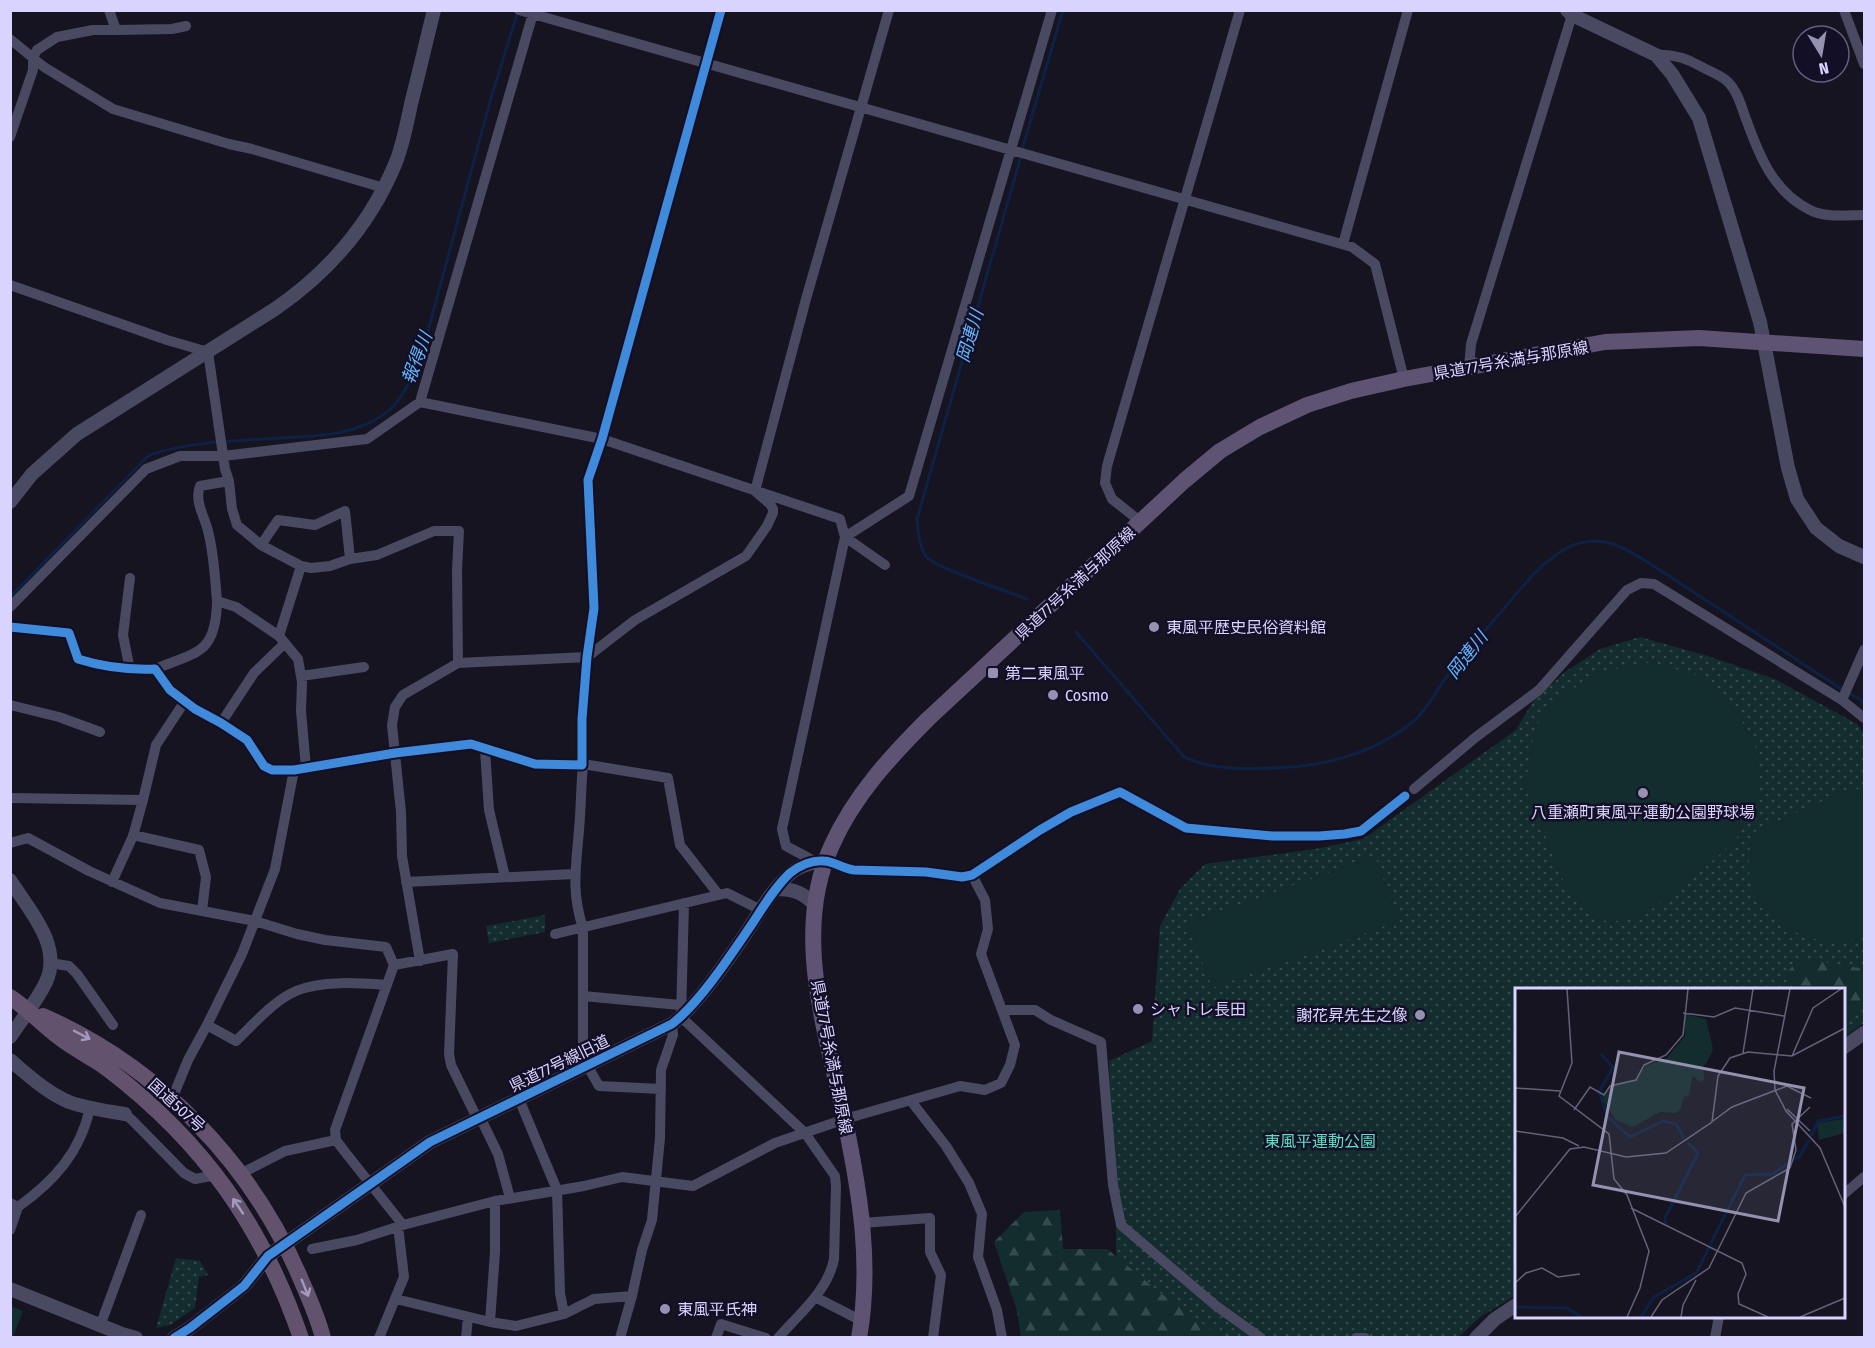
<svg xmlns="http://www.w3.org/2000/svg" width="1875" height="1348" font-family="'Fira Sans Condensed','Noto Sans JP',sans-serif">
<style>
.grass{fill:url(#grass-dots)}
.forest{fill:url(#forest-firs)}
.pitch{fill:#132c2d}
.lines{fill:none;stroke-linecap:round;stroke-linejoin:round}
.stream{stroke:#0d2144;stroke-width:3}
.minor{stroke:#4a4962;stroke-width:10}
.tertiary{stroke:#4a4962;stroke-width:14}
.primary{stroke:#5e5373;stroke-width:16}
.trunk{stroke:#62526e;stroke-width:16}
.cycleway-casing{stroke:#130f26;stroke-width:13}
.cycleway{stroke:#408adc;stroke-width:9}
.oneway{stroke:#a39abe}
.poi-dot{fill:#9591b1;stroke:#130f26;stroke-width:2}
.labels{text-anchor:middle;stroke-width:5;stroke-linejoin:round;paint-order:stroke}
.street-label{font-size:16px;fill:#d9d4ff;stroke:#130f26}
.poi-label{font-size:16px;fill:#d9d4ff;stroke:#130f26;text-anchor:start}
.park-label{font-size:16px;fill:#5fe0c0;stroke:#130f26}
.water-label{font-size:18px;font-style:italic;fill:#62b6ff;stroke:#130f26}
.inset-river{fill:none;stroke:#0d2144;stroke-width:3}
.inset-road{fill:none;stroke:#64617a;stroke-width:1.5}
.view{fill:#9591b1;fill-opacity:0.15;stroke:#9591b1;stroke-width:3}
.inset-edge{fill:none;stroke:#d9d4ff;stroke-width:3}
</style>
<defs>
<pattern id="grass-dots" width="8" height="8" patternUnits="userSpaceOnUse" patternTransform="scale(1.5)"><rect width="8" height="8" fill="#132c2d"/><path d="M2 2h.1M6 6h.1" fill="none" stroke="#354a4c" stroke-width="1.8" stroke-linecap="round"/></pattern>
<pattern id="forest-firs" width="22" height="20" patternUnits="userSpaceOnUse" patternTransform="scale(1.5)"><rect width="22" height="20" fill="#132c2d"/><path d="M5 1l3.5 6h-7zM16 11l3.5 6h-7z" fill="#354a4c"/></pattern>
</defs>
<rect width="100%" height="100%" fill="#161421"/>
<path class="grass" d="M 1640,637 L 1708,656 L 1775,679 L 1857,724 L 1864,733 L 1864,1023 L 1844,1037 L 1844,990 L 1516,990 L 1516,1295 L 1479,1318 L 1459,1337 L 1065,1338 L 1116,1286 L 1116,1205 L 1111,1161 L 1109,1061 L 1152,1041 L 1160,926 L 1180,889 L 1205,864 L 1315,849 L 1363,839 L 1516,730 L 1534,700 L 1565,672 L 1600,649 Z
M 545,915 L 545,932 L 489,943 L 486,926 Z
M 176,1258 L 200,1261 L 208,1275 L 199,1277 L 195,1308 L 170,1325 L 156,1328 Z"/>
<path class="forest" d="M 1801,958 L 1864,969 L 1864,1002 L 1844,1020 L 1844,990 L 1793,989 L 1788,971 Z
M 1060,1210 L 1063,1249 L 1107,1249 L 1158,1291 L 1217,1334 L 1224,1337 L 1021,1337 L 1017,1311 L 994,1242 L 1024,1212 Z"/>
<path class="pitch" d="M 1651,662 L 1704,677 L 1736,711 L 1755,744 L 1759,780 L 1756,800 L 1735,841 L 1692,879 L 1651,910 L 1632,919 L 1611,922 L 1598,919 L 1584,909 L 1568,892 L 1525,787 L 1535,727 L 1562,695 L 1601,672 Z
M 1853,787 L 1864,793 L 1864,936 L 1847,941 L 1829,941 L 1808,938 L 1785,927 L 1755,894 L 1749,872 L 1749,854 L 1752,833 Z
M 1375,856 L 1399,921 L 1212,988 L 1188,923 Z
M 11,1306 L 23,1311 L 13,1337 L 11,1337 Z"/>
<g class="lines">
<path class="stream" d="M 1022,150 L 1063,10
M 1021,156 L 917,519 C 918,530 919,547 926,556 C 936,569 1008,591 1027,599
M 10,597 L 149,455 C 192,441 236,441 281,438 C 317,436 352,436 383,415 C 403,402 413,374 422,353 L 491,98 L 518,11
M 1076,632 L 1184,757 C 1213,770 1243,769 1273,768 C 1324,767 1377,753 1416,719 C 1428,708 1436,691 1445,679 C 1461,658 1478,639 1495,619 C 1515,596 1541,560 1569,547 C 1579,542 1594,540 1605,542 C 1619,544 1633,554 1646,561 L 1843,690
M 1849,693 L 1861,700 L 1864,704"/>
<path class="minor" d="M 519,10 L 1352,247 L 1375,264 L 1404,379
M 1844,10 L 1864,64
M 116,30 L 172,29 L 186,26
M 10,39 L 44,67 L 113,109 L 229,144 L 252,149 L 384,188
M 1656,55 C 1672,54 1686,58 1700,66 C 1709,71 1721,75 1728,82 C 1738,92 1741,106 1746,119 C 1759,155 1773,192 1810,210 C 1825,218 1848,215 1864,215
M 10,137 L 33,70 L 33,57 L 37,50 L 57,37 L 93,30 L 116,30 L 109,10
M 1343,244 L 1408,10
M 10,285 L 167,340 L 208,352 L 225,469 L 229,481 L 232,509 L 237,525 L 261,545 L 301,566 L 311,568 L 330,566 L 350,559 L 377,555 L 434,531 L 459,531 L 457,570 L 458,663
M 1469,368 L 1471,344 L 1572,15
M 420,402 L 602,439 L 840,519 L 845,537 L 885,565
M 755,491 L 806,299 L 889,10
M 1141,522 L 1112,499 L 1105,483 L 1107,466 L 1240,10
M 261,545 L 278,520 L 315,525 L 345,511 L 350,559
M 301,566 L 279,636 L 298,659 L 302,682 L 301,711 L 306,768
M 217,601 C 215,578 214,554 208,531 C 205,517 194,502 200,486 L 229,481
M 10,607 L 146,469 L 180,456 L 223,456 L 367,439 L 420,402 L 534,10
M 10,627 L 69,633 L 78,659 C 103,667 128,670 155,669 L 170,690 L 195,709 L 221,723 L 247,740 L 264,766 L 272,770 L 294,770 L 395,753 L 471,744 L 535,764 L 582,765 L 582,719 L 587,657 L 594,608 L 588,480 L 602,439 L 721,10
M 155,669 C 197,652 216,654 217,601 L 236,607 L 279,636
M 130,670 L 123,635 L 130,578
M 301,676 L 364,667
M 1842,700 L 1864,650
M 10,705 L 59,717 L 100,732
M 221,723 L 254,673 L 285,643
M 485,750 L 489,810 L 505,877
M 1414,789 L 1476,737 L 1539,690 L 1627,590 L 1641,583 L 1654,584 L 1842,700 L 1864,718
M 10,798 L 143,800 L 133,836 L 112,882
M 143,800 L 156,745 L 185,701
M 133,835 L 199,850 L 206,877 L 202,911
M 10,843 L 28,838 L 89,871 L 160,903 L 255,921 L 297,934 L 325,940 L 386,947 L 394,965 L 335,1130 L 336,1140 L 345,1152 L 403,1225
M 826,861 L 844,869 L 854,870 L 926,872 L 962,877 L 972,875 L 1040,830 L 1071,812 L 1120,792 L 1186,828 L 1273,836 L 1319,836 L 1345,834 L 1361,831 L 1405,796
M 816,862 L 786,846 L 782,829 L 845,537 L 909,496 L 1052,10
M 406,882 L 574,874
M 684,903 L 681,1017 L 805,1133 L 835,1176 L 836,1186 L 834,1259 C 828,1291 799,1314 778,1338
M 555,934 L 727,893 L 761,910
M 420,961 L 402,856 L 401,812 L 392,725 L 395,707 L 403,695 L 458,663 L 587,657 L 635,620 L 746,556 L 767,526 L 773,513 L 773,509 L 770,504 L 755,491
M 50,963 L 69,966 L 77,974 L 113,1025
M 394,965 L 453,954 L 449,1054 L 451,1065 L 477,1118
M 583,996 L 680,1005
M 1002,1010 L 1035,1010 L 1051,1020 L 1101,1042 L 1113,1185 L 1121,1225 L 1215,1305 L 1261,1338
M 207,1025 L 236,1041 C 254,1024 273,1001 296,991 C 321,980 360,983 387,985
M 587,1065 L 599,1086 L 661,1089
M 583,1068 L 583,928 C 571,892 576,867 579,830 C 581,808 581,786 583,764 L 668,778 L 680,845 L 718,894
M 172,1099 L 188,1060 L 207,1025 L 242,954 L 275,869 L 294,770
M 519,1099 L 557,1190 L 560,1293 L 564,1314
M 911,1101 L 946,1146 L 969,1183 L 982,1214 L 978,1257 L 997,1310 L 1002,1338
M 125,1114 L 133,1121 L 184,1173 L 195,1179 L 217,1175
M 480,1117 L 498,1154 L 510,1198
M 240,1174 L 285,1151 L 336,1140
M 1844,1194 L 1864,1177
M 10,1203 L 18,1207 C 54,1181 80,1153 90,1108
M 862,1223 L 930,1218 L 930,1252 L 941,1275 L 933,1338
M 10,1230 L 18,1207
M 312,1249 L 357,1240 L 403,1225 L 495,1201 L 584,1186 L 622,1177 L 693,1186 L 775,1143 L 845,1119 L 960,1086 L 985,1090 L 1001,1083 L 1010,1065 L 1015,1045 L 981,954 L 988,929 L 985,900 L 972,875
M 815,1297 L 862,1321
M 396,1299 L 490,1322 L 516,1326 L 564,1314 L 594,1299 L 632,1296
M 490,1322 L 495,1252 L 495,1201
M 100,1326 L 141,1215
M 379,1338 L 404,1277 L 398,1226
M 466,1338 L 468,1317
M 620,1338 L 632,1296 L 642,1250 L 652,1220 L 660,1138 L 661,1070 L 673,1035 L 672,1024
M 716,1338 L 721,1324 L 766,1338
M 1356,1338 L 1365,1338
M 1715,1338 L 1719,1316"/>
<path class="tertiary" d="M 1567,10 L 1572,15 L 1656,55 L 1672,74 L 1699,118 L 1760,322 L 1788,468 L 1797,499 L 1816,528 L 1839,546 L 1864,557
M 10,502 L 32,474 L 77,434 L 275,309 C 329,272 371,223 396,162 C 403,144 407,124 411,104 C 419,73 426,42 434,10
M 10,880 C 28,909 63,945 46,982 C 37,1001 22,1019 10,1037
M 777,889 C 794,889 804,893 816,906
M 1844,1047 L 1864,1033
M 10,1060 C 28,1075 47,1093 69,1102 C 86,1108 106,1111 125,1114
M 10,1289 L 122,1334 L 136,1338
M 174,1338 L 190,1328 L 244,1286 L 268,1256 L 430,1142 L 672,1024 C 699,1003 730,957 750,927 C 761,909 777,882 795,870 C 804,864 815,862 826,861
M 1476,1338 L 1495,1319 L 1516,1305"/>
<path class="primary" d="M 859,1338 C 872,1265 860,1193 845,1121 C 827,1033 791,933 832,845 C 854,796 890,757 928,719 L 1184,481 L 1220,451 L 1260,427 L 1307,405 L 1351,391 L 1404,379 L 1605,342 L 1699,338 L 1864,349"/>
<path class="trunk" d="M 10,997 C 28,1009 43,1025 60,1038 C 75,1050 94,1058 109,1070 C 204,1143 262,1225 301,1338
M 43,1016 C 159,1067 253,1164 302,1282 C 310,1300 318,1318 323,1338"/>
<defs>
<path id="cycleway" d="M 10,627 L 69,633 L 78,659 C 103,667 128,670 155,669 L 170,690 L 195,709 L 221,723 L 247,740 L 264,766 L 272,770 L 294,770 L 395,753 L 471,744 L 535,764 L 582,765 L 582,719 L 587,657 L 594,608 L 588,480 L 602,439 L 721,10
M 174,1338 L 190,1328 L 244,1286 L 268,1256 L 430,1142 L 672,1024 C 700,1002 731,955 752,924 C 763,907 775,887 790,873 C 799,866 812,860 824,861 C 833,861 844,869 854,870 L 926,872 L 962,877 L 972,875 L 1040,830 L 1071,812 L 1120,792 L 1186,828 L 1273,836 L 1319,836 L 1345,834 L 1361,831 L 1405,796"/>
</defs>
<use href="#cycleway" class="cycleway-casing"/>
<use href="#cycleway" class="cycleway"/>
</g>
<defs><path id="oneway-shaft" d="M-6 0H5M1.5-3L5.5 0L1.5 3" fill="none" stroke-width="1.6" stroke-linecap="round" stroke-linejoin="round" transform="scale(1.5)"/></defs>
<g class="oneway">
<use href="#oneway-shaft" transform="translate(82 1035) rotate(28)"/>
<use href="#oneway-shaft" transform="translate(238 1206) rotate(-124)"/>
<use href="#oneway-shaft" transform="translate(305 1288) rotate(68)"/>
</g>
<g class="poi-dot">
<circle cx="1154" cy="627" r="6"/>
<rect x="987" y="667" width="12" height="12" rx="3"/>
<circle cx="1053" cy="695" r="6"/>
<circle cx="1643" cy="793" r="6"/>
<circle cx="1138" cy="1009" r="6"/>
<circle cx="1420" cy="1015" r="6"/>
<circle cx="665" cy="1309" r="6"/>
</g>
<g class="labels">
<g class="street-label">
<text transform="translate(1511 360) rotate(-10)" y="6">県道77号糸満与那原線</text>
<text transform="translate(1075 583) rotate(-43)" y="6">県道77号糸満与那原線</text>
<text transform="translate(832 1057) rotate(79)" y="6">県道77号糸満与那原線</text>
<text transform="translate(559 1063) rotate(-26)" y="6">県道77号線旧道</text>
<text transform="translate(177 1105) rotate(42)" y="6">国道507号</text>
</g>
<g class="poi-label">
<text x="1166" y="633">東風平歴史民俗資料館</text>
<text x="1005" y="679">第二東風平</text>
<text x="1065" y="701">Cosmo</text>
<text x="1643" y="818" text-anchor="middle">八重瀬町東風平運動公園野球場</text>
<text x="1150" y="1015">シャトレ長田</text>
<text x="1408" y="1021" text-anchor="end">謝花昇先生之像</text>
<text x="677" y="1315">東風平氏神</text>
</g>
<g class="park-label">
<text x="1320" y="1147">東風平運動公園</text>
</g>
<g class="water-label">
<text transform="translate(970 336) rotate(-74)" y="6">岡連川</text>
<text transform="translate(417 358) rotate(-69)" y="6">報得川</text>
<text transform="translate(1467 655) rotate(-52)" y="6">岡連川</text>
</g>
</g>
<g transform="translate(1515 988)">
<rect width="330" height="330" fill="#161421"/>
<path d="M 170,26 L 191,31 L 198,61 L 191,76 L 178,85 L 174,107 L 169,109 L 166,120 L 161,125 L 145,124 L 118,139 L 101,132 L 86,110 L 95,98 L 120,93 L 130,78 L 151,71 L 170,48 Z" fill="#132c2d"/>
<path d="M 169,54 L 193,57 L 197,61 L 188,73 L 189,92 L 185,94 L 162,74 L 154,73 Z" fill="#132c2d"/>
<path d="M 171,30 L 190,31 L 191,44 L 171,44 ZM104 124a12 12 0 1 1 24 0a12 12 0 1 1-24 0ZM 328,131 L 330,145 L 304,152 L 302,135 Z" fill="#132c2d"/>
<path class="inset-river" d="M 86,66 L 98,79 L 84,104 L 93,129 L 115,149 L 148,133 L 161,136 L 169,150M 296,148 L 303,133 L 330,128M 151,236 L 150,230 L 183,165 L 173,155M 195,257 L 230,187 L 257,186 L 285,168 L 294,152M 0,319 L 51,320 L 67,329M 126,329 L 139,309 L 181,285 L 195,258"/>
<path class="inset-road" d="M 52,1 L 57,75 L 44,108 L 94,146 L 99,191 L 112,207 L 134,263 L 125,300 L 112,329M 275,1 L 259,83 L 260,102 L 271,123 L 305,160 L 330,219M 168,25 L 199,29 L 220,20 L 269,28M 228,65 L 238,1M 277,68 L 298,20 L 326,1M 0,100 L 45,103M 272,121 L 295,143M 59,122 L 75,99 L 89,107 L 95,98 L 121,92 L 129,77 L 151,67 L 168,47 L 173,1M 198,133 L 217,119 L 272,98 L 296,110M 0,143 L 48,150 L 64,158M 116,220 L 227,275 L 231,286 L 223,306 L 224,316 L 253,329M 0,229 L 55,161 L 69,159 L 111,169 L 151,165 L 197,134 L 203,88 L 215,70 L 233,64 L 277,68 L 330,40M 0,295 L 11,285 L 27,280 L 43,289 L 65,286M 136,329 L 147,312 L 194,280 L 231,205 L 275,180 L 281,162 L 277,136 L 295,119M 166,329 L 168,317 L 181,292M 285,329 L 330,310"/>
<path class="view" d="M 104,64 L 289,100 L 263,233 L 78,197 Z"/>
<rect width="330" height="330" class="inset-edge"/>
</g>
<rect width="1875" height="1348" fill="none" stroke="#d9d4ff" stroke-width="24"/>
<g transform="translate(1821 54) rotate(169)"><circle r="28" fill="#130f26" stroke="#625e7d" stroke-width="1.5"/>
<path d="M0-4.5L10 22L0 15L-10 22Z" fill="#9591b1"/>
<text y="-9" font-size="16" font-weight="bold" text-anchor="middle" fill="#d9d4ff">N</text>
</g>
</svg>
